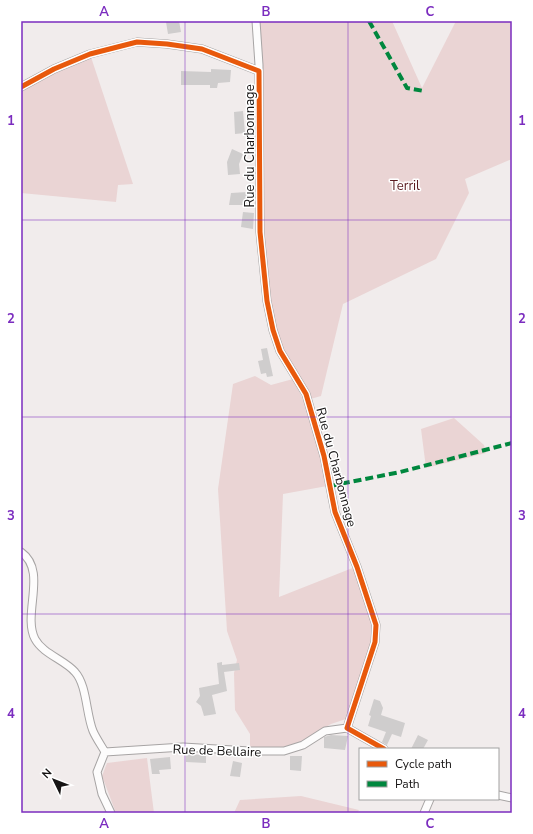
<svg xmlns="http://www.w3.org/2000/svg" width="533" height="834" font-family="'Nunito Sans',sans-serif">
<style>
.green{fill:#ead4d4}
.building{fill:#cfcdcd}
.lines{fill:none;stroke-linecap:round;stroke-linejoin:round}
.minor-casing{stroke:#a7a4a4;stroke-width:9}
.minor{stroke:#fdfcfc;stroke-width:7}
.quiet{stroke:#00873e;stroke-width:4;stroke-dasharray:8 4;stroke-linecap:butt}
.cycleway-casing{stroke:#fff;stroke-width:8}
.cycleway{stroke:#e8590c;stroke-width:5}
.grid{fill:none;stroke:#7b2cbf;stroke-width:1;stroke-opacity:0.55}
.labels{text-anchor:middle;stroke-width:3;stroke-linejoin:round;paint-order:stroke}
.street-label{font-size:13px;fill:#161414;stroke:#fff}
.park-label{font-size:13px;fill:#5c1c21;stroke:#fff}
.neatline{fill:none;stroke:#7b2cbf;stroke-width:1.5}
.grid-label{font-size:13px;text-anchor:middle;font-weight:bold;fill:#7b2cbf}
</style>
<rect width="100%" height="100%" fill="#f1ecec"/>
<path class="green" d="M 256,21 L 392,21 L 422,88 L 456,21 L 512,21 L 512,159 L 465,179 L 469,193 L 436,259 L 343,304 L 321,396 L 307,400 L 273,330 L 260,232 Z
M 90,54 L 133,184 L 118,185 L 116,202 L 21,193 L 21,89 Z
M 255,376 L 271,385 L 293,379 C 311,412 321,449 327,486 L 283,494 L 279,597 L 355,567 L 373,624 L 372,645 L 349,718 L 331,724 L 284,751 L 250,751 L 250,734 L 235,710 L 234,673 L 237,660 L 227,631 L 218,489 L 233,384 Z
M 454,418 L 484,445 L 486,453 L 426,468 L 421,429 Z
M 147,758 L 154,813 L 116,813 L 102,776 L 107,763 Z
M 301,796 L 359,810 L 357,813 L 234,813 L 240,800 Z"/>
<path class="building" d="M 172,21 L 179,21 L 181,32 L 168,34 L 166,22 Z
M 211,69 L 231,70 L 230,82 L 218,83 L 217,88 L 210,88 L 210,85 L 181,85 L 181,71 L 211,72 Z
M 243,111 L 245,133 L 235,134 L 234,112 Z
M 232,149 L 243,154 L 239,164 L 240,174 L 228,175 L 227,162 Z
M 247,192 L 247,205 L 229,205 L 231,193 Z
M 243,212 L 254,213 L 253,229 L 241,227 Z
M 267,348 L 273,376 L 267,377 L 266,373 L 261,374 L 258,361 L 263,360 L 261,349 Z
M 222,662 L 222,665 L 239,663 L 240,670 L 224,672 L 227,691 L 212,695 L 216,714 L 204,716 L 201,706 L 196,702 L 200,696 L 199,688 L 219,684 L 217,663 Z
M 374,699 L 380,701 L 383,708 L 381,715 L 405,723 L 401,737 L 392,734 L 387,745 L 382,742 L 386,732 L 368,726 L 371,716 L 369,715 Z
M 331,735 L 348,736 L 345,750 L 324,748 L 324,737 Z
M 418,735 L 428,740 L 423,749 L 411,749 Z
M 186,754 L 206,755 L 206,763 L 186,762 Z
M 290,756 L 302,756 L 301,771 L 290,770 Z
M 170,757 L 171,769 L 159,770 L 160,774 L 152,774 L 150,759 Z
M 233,761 L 242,763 L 240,777 L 230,776 Z"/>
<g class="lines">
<defs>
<path id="minor" d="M 256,21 L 259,65 L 260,232 L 267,301 L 273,330 L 280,351 L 306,394 L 324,456 L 335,512 L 357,567 L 376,625 L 375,642 L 347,728
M 21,87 L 54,69 L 90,54 L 137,42 L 167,44 L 202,49 L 259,71
M 21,552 C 48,571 22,614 35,639 C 43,654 65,660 75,672 C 87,685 86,714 93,731 C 96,738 101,745 105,752
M 105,752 L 183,747 L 250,751 L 284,751 L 303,745 L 325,731 L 347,728 L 384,749
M 105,752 L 97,772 L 102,794 L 111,813
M 498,795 L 512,798
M 424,813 L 430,799"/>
</defs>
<use href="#minor" class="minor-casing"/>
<use href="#minor" class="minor"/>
<path class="quiet" d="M 369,21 L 407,88 L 424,91
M 330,486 L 400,472 L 512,443"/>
<defs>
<path id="cycleway" d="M 21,87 L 54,69 L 90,54 L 137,42 L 167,44 L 202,49 L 259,71 L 260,232 L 267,301 L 273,330 L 280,351 L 306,394 L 324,456 L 335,512 L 357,567 L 376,625 L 375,642 L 347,728 L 384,749"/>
</defs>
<use href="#cycleway" class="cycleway-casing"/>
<use href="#cycleway" class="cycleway"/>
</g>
<path class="grid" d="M 185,21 L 185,813M 348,21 L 348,813M 21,220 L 512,220M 21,417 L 512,417M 21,614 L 512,614"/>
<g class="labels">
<g class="street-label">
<text transform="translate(249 146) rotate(-90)" y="5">Rue du Charbonnage</text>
<text transform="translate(337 467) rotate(75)" y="5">Rue du Charbonnage</text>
<text transform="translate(217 750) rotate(2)" y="5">Rue de Bellaire</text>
</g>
<g class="park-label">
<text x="405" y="190">Terril</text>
</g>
</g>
<rect width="533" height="834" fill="none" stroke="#ffffff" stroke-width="44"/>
<rect x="359" y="748" width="140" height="52" fill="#ffffff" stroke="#a2a1a1"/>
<rect x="367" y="761" width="20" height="6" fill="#e8590c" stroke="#a2a1a1"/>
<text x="395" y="768" font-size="12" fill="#161414">Cycle path</text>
<rect x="367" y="781" width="20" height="6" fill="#00873e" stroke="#a2a1a1"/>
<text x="395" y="788" font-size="12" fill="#161414">Path</text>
<g transform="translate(54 780) rotate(313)" stroke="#ffffff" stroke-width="3" paint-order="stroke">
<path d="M0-3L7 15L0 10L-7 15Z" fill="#161414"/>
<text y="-6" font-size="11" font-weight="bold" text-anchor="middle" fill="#161414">N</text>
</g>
<rect x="22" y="22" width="489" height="790" class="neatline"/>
<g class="grid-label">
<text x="104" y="16">A</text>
<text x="266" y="16">B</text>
<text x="430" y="16">C</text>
<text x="11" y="125">1</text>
<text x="522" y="125">1</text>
<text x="11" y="323">2</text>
<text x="522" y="323">2</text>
<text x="11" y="520">3</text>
<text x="522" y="520">3</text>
<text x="11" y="718">4</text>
<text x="522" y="718">4</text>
<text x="104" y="828">A</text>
<text x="266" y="828">B</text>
<text x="430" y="828">C</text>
</g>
</svg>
